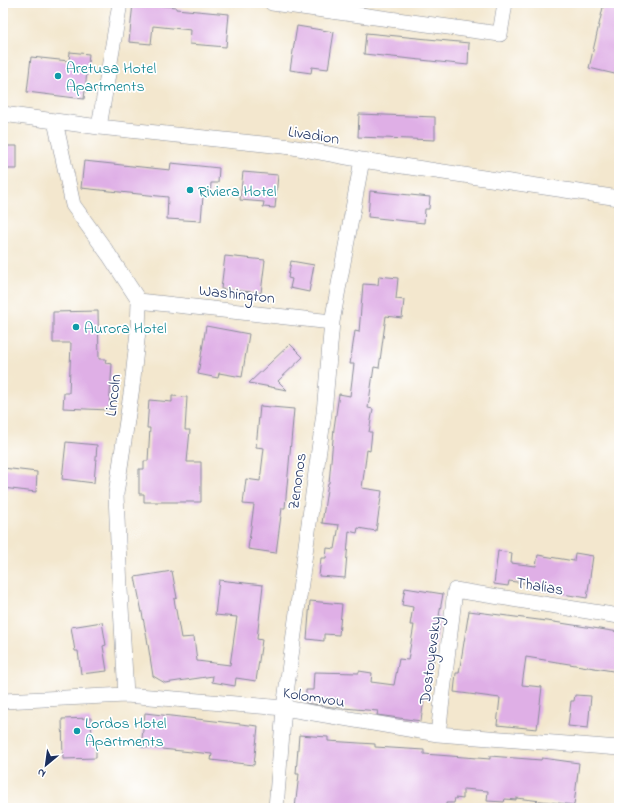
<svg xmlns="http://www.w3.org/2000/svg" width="622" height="811" font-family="'Indie Flower',sans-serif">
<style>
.building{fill:#dfafe6}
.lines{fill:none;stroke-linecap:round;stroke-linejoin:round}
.minor-casing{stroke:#878b96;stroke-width:16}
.minor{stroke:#fff;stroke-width:15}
.culture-dot{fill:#0f9aa8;stroke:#fff;stroke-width:1.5}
.labels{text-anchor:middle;stroke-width:3.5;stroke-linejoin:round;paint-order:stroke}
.culture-label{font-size:16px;fill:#0d838f;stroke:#fff;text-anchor:start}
.street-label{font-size:16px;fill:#1b2f5e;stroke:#fff}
</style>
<rect width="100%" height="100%" fill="#fff"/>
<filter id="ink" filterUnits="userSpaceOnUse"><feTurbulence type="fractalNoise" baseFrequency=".025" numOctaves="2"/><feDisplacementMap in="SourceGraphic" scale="8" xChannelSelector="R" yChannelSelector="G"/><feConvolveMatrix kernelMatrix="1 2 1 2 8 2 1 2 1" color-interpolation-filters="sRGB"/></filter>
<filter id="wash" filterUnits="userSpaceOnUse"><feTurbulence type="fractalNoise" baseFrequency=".012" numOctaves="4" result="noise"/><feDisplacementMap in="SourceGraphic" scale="16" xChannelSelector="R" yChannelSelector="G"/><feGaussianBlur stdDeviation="0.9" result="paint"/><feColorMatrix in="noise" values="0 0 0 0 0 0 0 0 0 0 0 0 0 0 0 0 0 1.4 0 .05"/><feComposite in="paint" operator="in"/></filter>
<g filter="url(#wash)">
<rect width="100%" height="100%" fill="#f3e7ce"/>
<g id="blocks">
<path class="building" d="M 133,3 L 176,7 L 176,9 L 229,14 L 226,47 L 190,44 L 191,30 L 153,26 L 151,44 L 129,42 Z
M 604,3 L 619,3 L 619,75 L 589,68 Z
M 297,26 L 334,32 L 328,69 L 312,67 L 311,73 L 290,70 Z
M 366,33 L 469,43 L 468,65 L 364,54 Z
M 70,52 L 89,54 L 84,99 L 27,92 L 31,57 L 69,61 Z
M 359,114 L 435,117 L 435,140 L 358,137 Z
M 3,146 L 17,146 L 17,169 L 3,169 Z
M 84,161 L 170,170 L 171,163 L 219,168 L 218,183 L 211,183 L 210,196 L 203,196 L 201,221 L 167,219 L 168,197 L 81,188 Z
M 243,172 L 278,175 L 275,208 L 263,207 L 264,202 L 240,200 Z
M 370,191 L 430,197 L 429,209 L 425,209 L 424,223 L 368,217 Z
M 225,256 L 265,260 L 261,293 L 221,289 Z
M 291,261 L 314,265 L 309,292 L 290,288 L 292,279 L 288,278 Z
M 379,276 L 398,278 L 396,299 L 404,300 L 402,318 L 386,316 L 379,368 L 374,367 L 368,408 L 373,409 L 369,432 L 372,432 L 370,451 L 367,450 L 362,488 L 382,491 L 376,531 L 358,528 L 357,533 L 349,531 L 345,578 L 319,576 L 321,558 L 326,558 L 327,548 L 335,549 L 339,525 L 322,523 L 328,483 L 329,483 L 334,428 L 339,394 L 350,396 L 354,364 L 350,364 L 355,331 L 359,332 L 363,284 L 378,285 Z
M 98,311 L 99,359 L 106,359 L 105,363 L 112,364 L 109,410 L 63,408 L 64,393 L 69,393 L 71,343 L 53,343 L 53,312 Z
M 206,326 L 249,334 L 242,377 L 219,373 L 218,378 L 198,374 Z
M 290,344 L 303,357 L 278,381 L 287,390 L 249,383 Z
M 172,396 L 187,397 L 185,430 L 190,430 L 187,462 L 201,462 L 201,502 L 144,502 L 144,494 L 139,494 L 139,469 L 144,469 L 144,461 L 148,461 L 150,428 L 147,428 L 149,400 L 172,402 Z
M 260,406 L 294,409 L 285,508 L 282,508 L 276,553 L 248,549 L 254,505 L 243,504 L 246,479 L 260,481 L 264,448 L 256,447 Z
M 66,442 L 97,445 L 94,483 L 62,479 Z
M 3,468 L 37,472 L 36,492 L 3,488 Z
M 498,551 L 512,553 L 511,563 L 536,566 L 538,555 L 574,561 L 575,553 L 593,556 L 587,598 L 538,590 L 539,585 L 509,581 L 508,586 L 494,584 Z
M 172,571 L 177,598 L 174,599 L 181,638 L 194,637 L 197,661 L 230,665 L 237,617 L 215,615 L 219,580 L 263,585 L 257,639 L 262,640 L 256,681 L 236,678 L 235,686 L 212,682 L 213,676 L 165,683 L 153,676 L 147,638 L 135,577 Z
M 405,588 L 443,594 L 439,616 L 441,616 L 431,677 L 427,676 L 421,721 L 377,715 L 378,711 L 332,707 L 306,703 L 306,690 L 313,690 L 314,672 L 359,673 L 359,671 L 372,673 L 371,682 L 394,685 L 399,659 L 408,660 L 414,625 L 410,625 L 413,607 L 402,605 Z
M 310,601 L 342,604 L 339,635 L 324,634 L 324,641 L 307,639 Z
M 469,611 L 554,622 L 619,632 L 619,672 L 526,657 L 522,685 L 542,687 L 537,729 L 497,725 L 500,698 L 454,692 L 456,673 L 459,673 Z
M 102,622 L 106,645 L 103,646 L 107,671 L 81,674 L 78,651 L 75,651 L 71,627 Z
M 575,695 L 591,696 L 588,728 L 568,726 L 571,701 L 574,701 Z
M 145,713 L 258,726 L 254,765 L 211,760 L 212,754 L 141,747 Z
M 91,718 L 92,743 L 96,743 L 96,758 L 63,759 L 62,719 Z
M 299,735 L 328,737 L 328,741 L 375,744 L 375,747 L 424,750 L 424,754 L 490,759 L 490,756 L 541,760 L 542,758 L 579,763 L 574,805 L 516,798 L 516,800 L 505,799 L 504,802 L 487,801 L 488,791 L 463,789 L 463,799 L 455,798 L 454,803 L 446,803 L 446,808 L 295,808 L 299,774 L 296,774 Z"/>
</g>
</g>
<g filter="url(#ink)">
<use href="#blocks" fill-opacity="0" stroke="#878b96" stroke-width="1"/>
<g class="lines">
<defs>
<path id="minor" d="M 272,3 L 500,34 L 505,3
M 3,114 L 99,127 L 292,147 L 362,160 L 619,198
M 55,121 L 73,205 L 109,255 L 139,301 L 138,331 L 132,387 L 116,494 L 120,589 L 126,695
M 99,127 L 120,3
M 139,301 L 332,322
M 3,701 L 126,695 L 284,708 L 438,734 L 619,748
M 438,734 L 455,590 L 619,616
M 276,808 L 284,708 L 324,413 L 332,322 L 362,160"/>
</defs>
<use href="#minor" class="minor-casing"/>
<use href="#minor" class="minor"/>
</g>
</g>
<g class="culture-dot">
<circle cx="58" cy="76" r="4"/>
<circle cx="190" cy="190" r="4"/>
<circle cx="76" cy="327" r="4"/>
<circle cx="77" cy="731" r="4"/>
</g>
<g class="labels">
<g class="culture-label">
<text x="66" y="73">Aretusa Hotel<tspan x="66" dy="18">Apartments</tspan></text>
<text x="198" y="196">Riviera Hotel</text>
<text x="84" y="333">Aurora Hotel</text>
<text x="85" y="728">Lordos Hotel<tspan x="85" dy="18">Apartments</tspan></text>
</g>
<g class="street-label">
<text transform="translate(314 134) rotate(9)" y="6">Livadion</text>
<text transform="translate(237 293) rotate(6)" y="6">Washington</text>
<text transform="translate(112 395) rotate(-83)" y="6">Lincoln</text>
<text transform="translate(296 481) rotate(-82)" y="6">Zenonos</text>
<text transform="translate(540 585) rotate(9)" y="6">Thalias</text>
<text transform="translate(429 660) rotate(-83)" y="6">Dostoyevsky</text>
<text transform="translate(314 696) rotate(9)" y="6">Kolomvou</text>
</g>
</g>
<rect width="622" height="811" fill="none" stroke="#fff" stroke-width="16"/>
<g transform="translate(46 765) rotate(209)" stroke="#ffffff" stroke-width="3" paint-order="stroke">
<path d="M0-3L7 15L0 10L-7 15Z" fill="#1b2f5e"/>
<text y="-6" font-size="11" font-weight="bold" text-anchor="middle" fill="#1b2f5e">N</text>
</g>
</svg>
